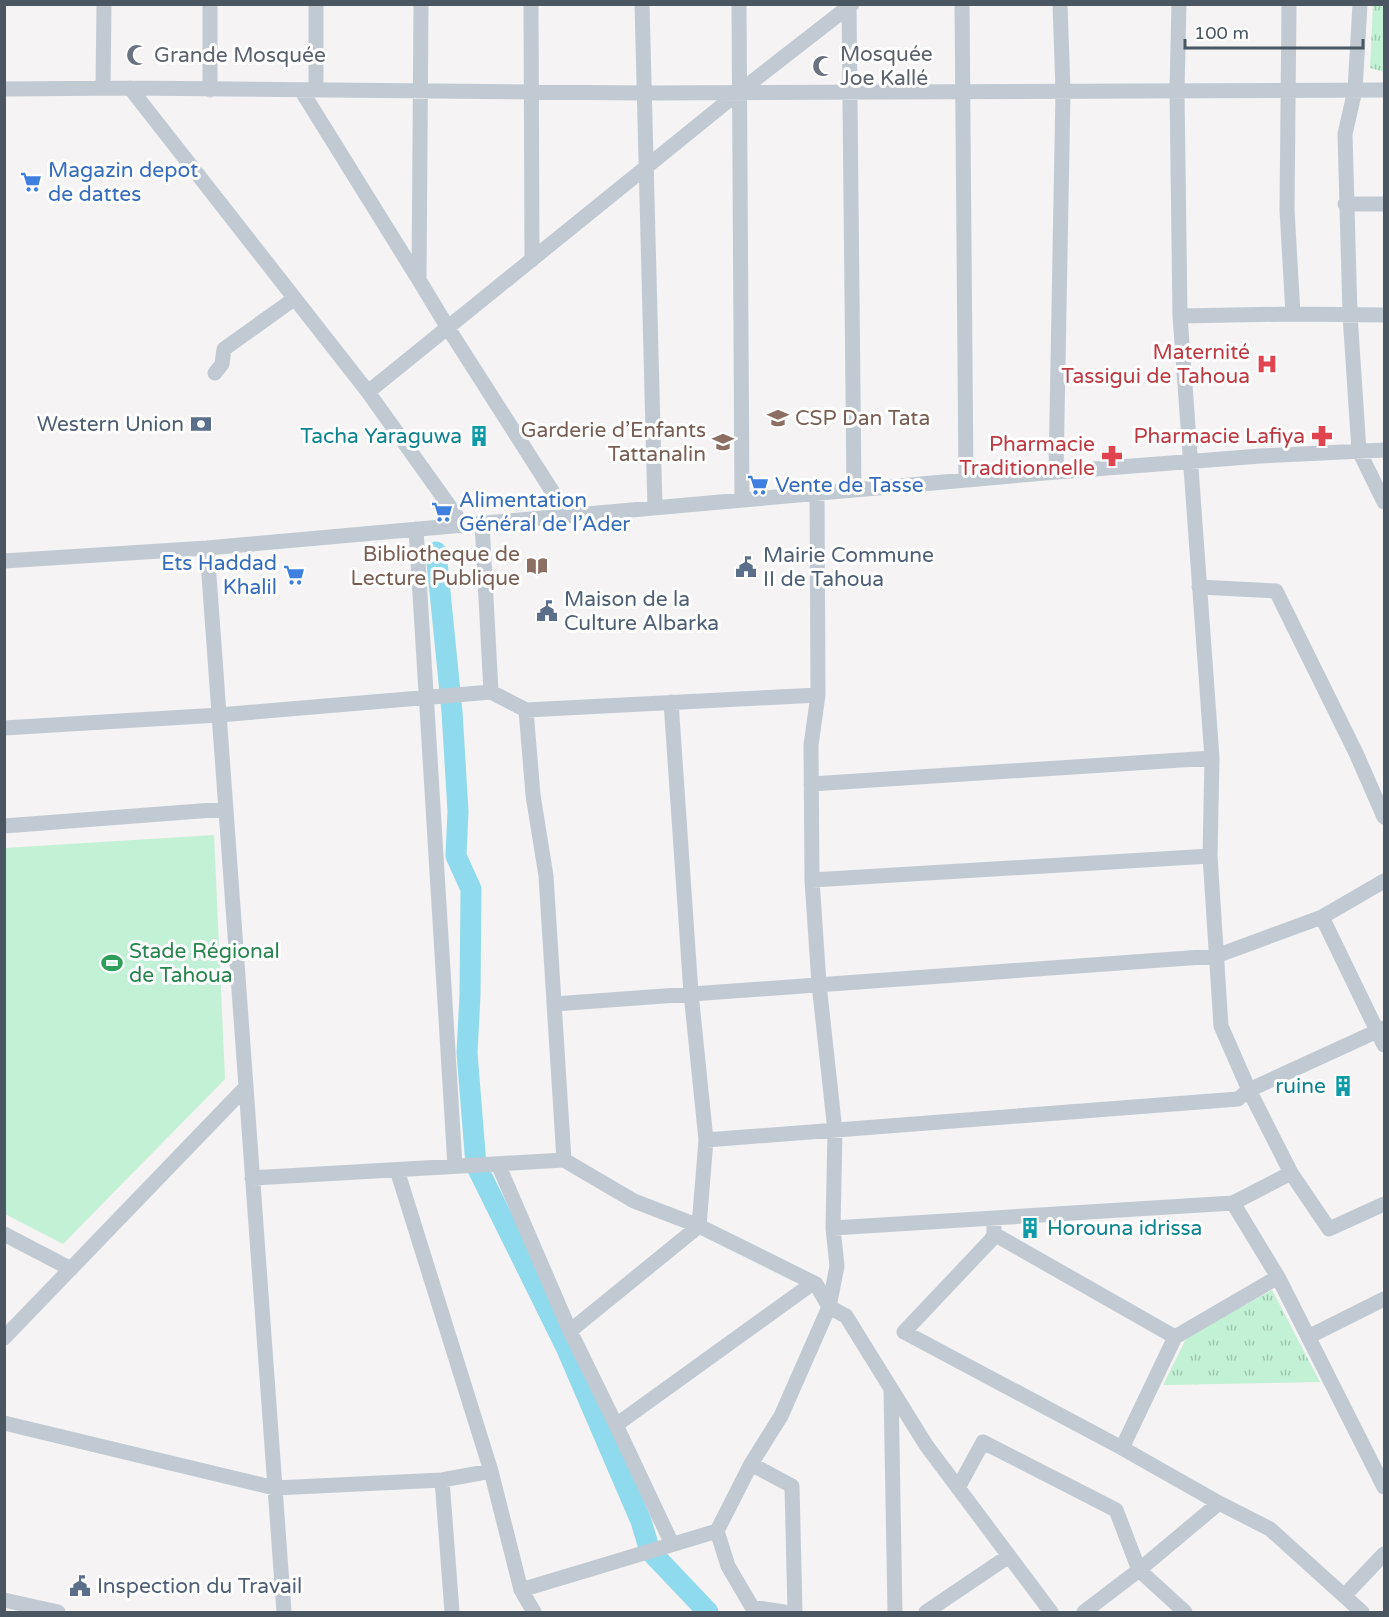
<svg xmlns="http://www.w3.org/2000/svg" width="1389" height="1617" font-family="'Varela Round',sans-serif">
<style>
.grass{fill:url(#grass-tufts)}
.garden{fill:#c3f1d5}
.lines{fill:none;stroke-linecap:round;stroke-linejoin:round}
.river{stroke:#90daee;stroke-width:21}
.minor{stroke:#c1cad2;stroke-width:15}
.labels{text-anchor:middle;stroke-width:6;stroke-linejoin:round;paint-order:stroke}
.worship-label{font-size:21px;fill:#5b616d;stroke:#fff;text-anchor:start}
.shop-label{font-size:21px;fill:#366cbe;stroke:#fff;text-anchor:start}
.health-label{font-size:21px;fill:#be3a42;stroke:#fff;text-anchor:end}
.education-label{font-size:21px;fill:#785e54;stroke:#fff;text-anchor:end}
.service-label{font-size:21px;fill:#4e5e75;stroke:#fff;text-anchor:start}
.culture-label{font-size:21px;fill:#0d838f;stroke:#fff;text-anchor:end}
.leisure-label{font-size:21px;fill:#27864d;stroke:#fff;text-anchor:start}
</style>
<defs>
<pattern id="grass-tufts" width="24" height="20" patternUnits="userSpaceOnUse" patternTransform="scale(1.5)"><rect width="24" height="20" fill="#c3f1d5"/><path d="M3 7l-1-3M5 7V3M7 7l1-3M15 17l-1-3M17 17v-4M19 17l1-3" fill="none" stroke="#a0c6b0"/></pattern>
</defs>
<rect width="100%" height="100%" fill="#f5f3f3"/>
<path class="grass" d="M 1373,5 L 1384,5 L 1384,72 L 1370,68 Z
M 1272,1290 L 1320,1382 L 1163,1385 L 1187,1337 Z"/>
<path class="garden" d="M 214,835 L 225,1079 L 63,1244 L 5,1214 L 5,848 Z"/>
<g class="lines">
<path class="river" d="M 436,552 L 452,712 L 458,811 L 456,856 L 471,889 L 470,995 L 467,1053 L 476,1165 L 566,1347 L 641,1521 L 650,1551 L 708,1612"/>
<path class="minor" d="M 316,4 L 316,90
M 421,4 L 419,280 L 448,328 L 568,516
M 531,4 L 532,260
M 642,4 L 655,508
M 739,4 L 742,500
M 849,4 L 854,490
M 962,4 L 966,480
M 1289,4 L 1287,210 L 1293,314
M 1360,4 L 1355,90 L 1345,134 L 1350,315 L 1359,451 L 1384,502
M 103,88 L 104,4
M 130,88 L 368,392 L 463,525
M 4,89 L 130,88 L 643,93 L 1384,90
M 210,90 L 210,4
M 301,90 L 419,280
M 1345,204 L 1384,204
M 1180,316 L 1293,314 L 1384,315
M 215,373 L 222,364 L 224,349 L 294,299
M 368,392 L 739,92 L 852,4
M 1056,472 L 1063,91 L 1060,4
M 817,493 L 818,695 L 811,745 L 812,880 L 819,984 L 835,1131 L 833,1228
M 482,523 L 491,692
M 416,529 L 455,1166
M 207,548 L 284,1612
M 4,561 L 207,548 L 1056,472 L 1260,456 L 1384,450
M 1199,587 L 1276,591 L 1356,753 L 1384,817
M 526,710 L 818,695
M 4,728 L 219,715 L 491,692 L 526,710 L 533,795 L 546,876 L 564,1160 L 634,1201 L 699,1226 L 816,1284 L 829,1307 L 846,1316 L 926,1445 L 1051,1612
M 811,784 L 1212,758
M 4,826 L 226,809
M 812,880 L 1210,856
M 1322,917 L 1384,1045
M 554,1004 L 1216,956 L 1322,917 L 1384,881
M 706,1140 L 1238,1099 L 1249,1090 L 1384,1028
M 498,1164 L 570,1331 L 616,1425
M 397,1170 L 491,1471 L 521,1590 L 534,1612
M 1291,1173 L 1329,1229 L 1384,1204
M 252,1178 L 564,1160
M 1233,1203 L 1278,1277 L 1384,1487
M 994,1218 L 994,1234 L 991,1240 L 904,1332 L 1122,1448 L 1219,1503 L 1270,1529 L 1362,1612
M 4,1234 L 71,1269
M 994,1234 L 1175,1337
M 570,1331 L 699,1226 L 706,1140 L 691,993 L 671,702
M 1308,1337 L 1384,1299
M 4,1338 L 246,1087
M 891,1389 L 895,1612
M 4,1423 L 275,1488 L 442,1480 L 491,1471
M 1122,1448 L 1175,1337 L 1278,1277
M 751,1464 L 792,1486 L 795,1612
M 442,1480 L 452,1612
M 958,1488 L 983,1442 L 1116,1510 L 1139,1570 L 1185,1612
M 717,1531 L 728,1566 L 752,1607 L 784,1612
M 672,1544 L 616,1425 L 813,1283
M 521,1590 L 717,1531 L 751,1464 L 781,1416 L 829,1307 L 837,1266 L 833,1228 L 1233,1203 L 1291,1173 L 1249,1090 L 1221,1026 L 1210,856 L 1212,758 L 1180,316 L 1177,90 L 1179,4
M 1344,1596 L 1384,1554
M 4,1600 L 58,1612
M 926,1612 L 1009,1556
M 1084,1612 L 1139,1570 L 1219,1503"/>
</g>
<defs>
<symbol id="mosque-bare" viewBox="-9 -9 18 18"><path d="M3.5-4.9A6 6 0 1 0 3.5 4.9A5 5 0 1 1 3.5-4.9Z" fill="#6b7280" stroke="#fff" stroke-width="2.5" paint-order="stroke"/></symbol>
<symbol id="supermarket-bare" viewBox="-9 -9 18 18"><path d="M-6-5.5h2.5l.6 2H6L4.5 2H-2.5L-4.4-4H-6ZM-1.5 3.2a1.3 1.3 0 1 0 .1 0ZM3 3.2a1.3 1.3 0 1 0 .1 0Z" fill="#3f7fe0" stroke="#fff" stroke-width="2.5" paint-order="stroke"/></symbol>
<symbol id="hospital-bare" viewBox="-9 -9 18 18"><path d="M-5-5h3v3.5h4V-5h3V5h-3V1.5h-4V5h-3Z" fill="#e0444e" stroke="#fff" stroke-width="2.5" paint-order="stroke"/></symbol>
<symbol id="school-bare" viewBox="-9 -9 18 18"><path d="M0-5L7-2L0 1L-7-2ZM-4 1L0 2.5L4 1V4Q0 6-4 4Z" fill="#8d6e63" stroke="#fff" stroke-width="2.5" paint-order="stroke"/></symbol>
<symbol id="bank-bare" viewBox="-9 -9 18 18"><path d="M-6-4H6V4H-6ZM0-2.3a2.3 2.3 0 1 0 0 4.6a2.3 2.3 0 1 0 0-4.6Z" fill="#5c6f8a" stroke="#fff" stroke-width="2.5" paint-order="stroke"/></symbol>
<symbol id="building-bare" viewBox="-9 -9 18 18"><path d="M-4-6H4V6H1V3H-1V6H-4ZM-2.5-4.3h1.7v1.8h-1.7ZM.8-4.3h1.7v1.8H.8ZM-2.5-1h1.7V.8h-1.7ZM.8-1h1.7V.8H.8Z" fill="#0f9aa8" stroke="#fff" stroke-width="2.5" paint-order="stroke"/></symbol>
<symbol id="pharmacy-bare" viewBox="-9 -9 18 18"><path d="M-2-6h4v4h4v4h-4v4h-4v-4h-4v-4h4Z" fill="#e0444e" stroke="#fff" stroke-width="2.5" paint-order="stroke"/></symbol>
<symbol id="library-bare" viewBox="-9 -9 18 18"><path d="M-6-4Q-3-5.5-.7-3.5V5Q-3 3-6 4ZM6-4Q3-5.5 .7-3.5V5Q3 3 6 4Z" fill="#8d6e63" stroke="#fff" stroke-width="2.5" paint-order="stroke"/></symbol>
<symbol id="civic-bare" viewBox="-9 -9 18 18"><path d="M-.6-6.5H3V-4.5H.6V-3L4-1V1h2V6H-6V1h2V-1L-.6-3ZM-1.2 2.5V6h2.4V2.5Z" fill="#5c6f8a" stroke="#fff" stroke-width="2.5" paint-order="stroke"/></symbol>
<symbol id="stadium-bare" viewBox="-9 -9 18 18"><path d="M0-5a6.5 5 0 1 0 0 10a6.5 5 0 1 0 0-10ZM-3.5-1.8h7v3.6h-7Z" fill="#2e9e5b" stroke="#fff" stroke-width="2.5" paint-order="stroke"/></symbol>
</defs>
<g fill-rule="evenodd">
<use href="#mosque-bare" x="122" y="40" width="30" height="30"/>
<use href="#mosque-bare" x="808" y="51" width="30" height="30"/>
<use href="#supermarket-bare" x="16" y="167" width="30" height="30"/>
<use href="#hospital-bare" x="1252" y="349" width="30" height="30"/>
<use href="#school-bare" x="763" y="403" width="30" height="30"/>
<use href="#bank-bare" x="186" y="409" width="30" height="30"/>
<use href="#building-bare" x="464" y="421" width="30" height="30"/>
<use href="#pharmacy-bare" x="1307" y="421" width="30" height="30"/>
<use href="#school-bare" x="708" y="427" width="30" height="30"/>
<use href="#pharmacy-bare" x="1097" y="441" width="30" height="30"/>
<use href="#supermarket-bare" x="743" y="470" width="30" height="30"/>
<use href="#supermarket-bare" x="427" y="497" width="30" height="30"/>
<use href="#library-bare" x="522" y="551" width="30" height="30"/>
<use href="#civic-bare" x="731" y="552" width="30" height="30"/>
<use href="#supermarket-bare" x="279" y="560" width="30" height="30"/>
<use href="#civic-bare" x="532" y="596" width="30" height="30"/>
<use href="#stadium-bare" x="97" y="948" width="30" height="30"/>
<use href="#building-bare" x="1328" y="1071" width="30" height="30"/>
<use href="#building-bare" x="1015" y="1213" width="30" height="30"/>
<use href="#civic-bare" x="65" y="1571" width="30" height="30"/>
</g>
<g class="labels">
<g class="worship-label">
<text x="840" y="61">Mosquée<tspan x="840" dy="24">Joe Kallé</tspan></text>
<text x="154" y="62">Grande Mosquée</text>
</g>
<g class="shop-label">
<text x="48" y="177">Magazin depot<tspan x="48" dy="24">de dattes</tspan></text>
<text x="775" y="492">Vente de Tasse</text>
<text x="459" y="507">Alimentation<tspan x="459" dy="24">Général de l’Ader</tspan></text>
<text x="277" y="570" text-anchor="end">Ets Haddad<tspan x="277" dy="24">Khalil</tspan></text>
</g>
<g class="health-label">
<text x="1250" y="359">Maternité<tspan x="1250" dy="24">Tassigui de Tahoua</tspan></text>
<text x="1305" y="443">Pharmacie Lafiya</text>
<text x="1095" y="451">Pharmacie<tspan x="1095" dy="24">Traditionnelle</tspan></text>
</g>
<g class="education-label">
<text x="795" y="425" text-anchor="start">CSP Dan Tata</text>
<text x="706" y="437">Garderie d’Enfants<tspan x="706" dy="24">Tattanalin</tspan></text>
<text x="520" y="561">Bibliotheque de<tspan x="520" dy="24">Lecture Publique</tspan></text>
</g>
<g class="service-label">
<text x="184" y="431" text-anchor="end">Western Union</text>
<text x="763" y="562">Mairie Commune<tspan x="763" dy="24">II de Tahoua</tspan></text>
<text x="564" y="606">Maison de la<tspan x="564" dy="24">Culture Albarka</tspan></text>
<text x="97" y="1593">Inspection du Travail</text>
</g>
<g class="culture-label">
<text x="462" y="443">Tacha Yaraguwa</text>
<text x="1326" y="1093">ruine</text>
<text x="1047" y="1235" text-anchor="start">Horouna idrissa</text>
</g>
<g class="leisure-label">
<text x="129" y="958">Stade Régional<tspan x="129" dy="24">de Tahoua</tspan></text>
</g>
</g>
<rect width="1389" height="1617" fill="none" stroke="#4a5661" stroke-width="12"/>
<path d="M1185 39v9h178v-9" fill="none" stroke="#4a5661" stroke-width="3"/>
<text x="1194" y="39" font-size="18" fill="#4a5661" stroke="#ffffff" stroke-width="4.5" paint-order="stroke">100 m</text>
</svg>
